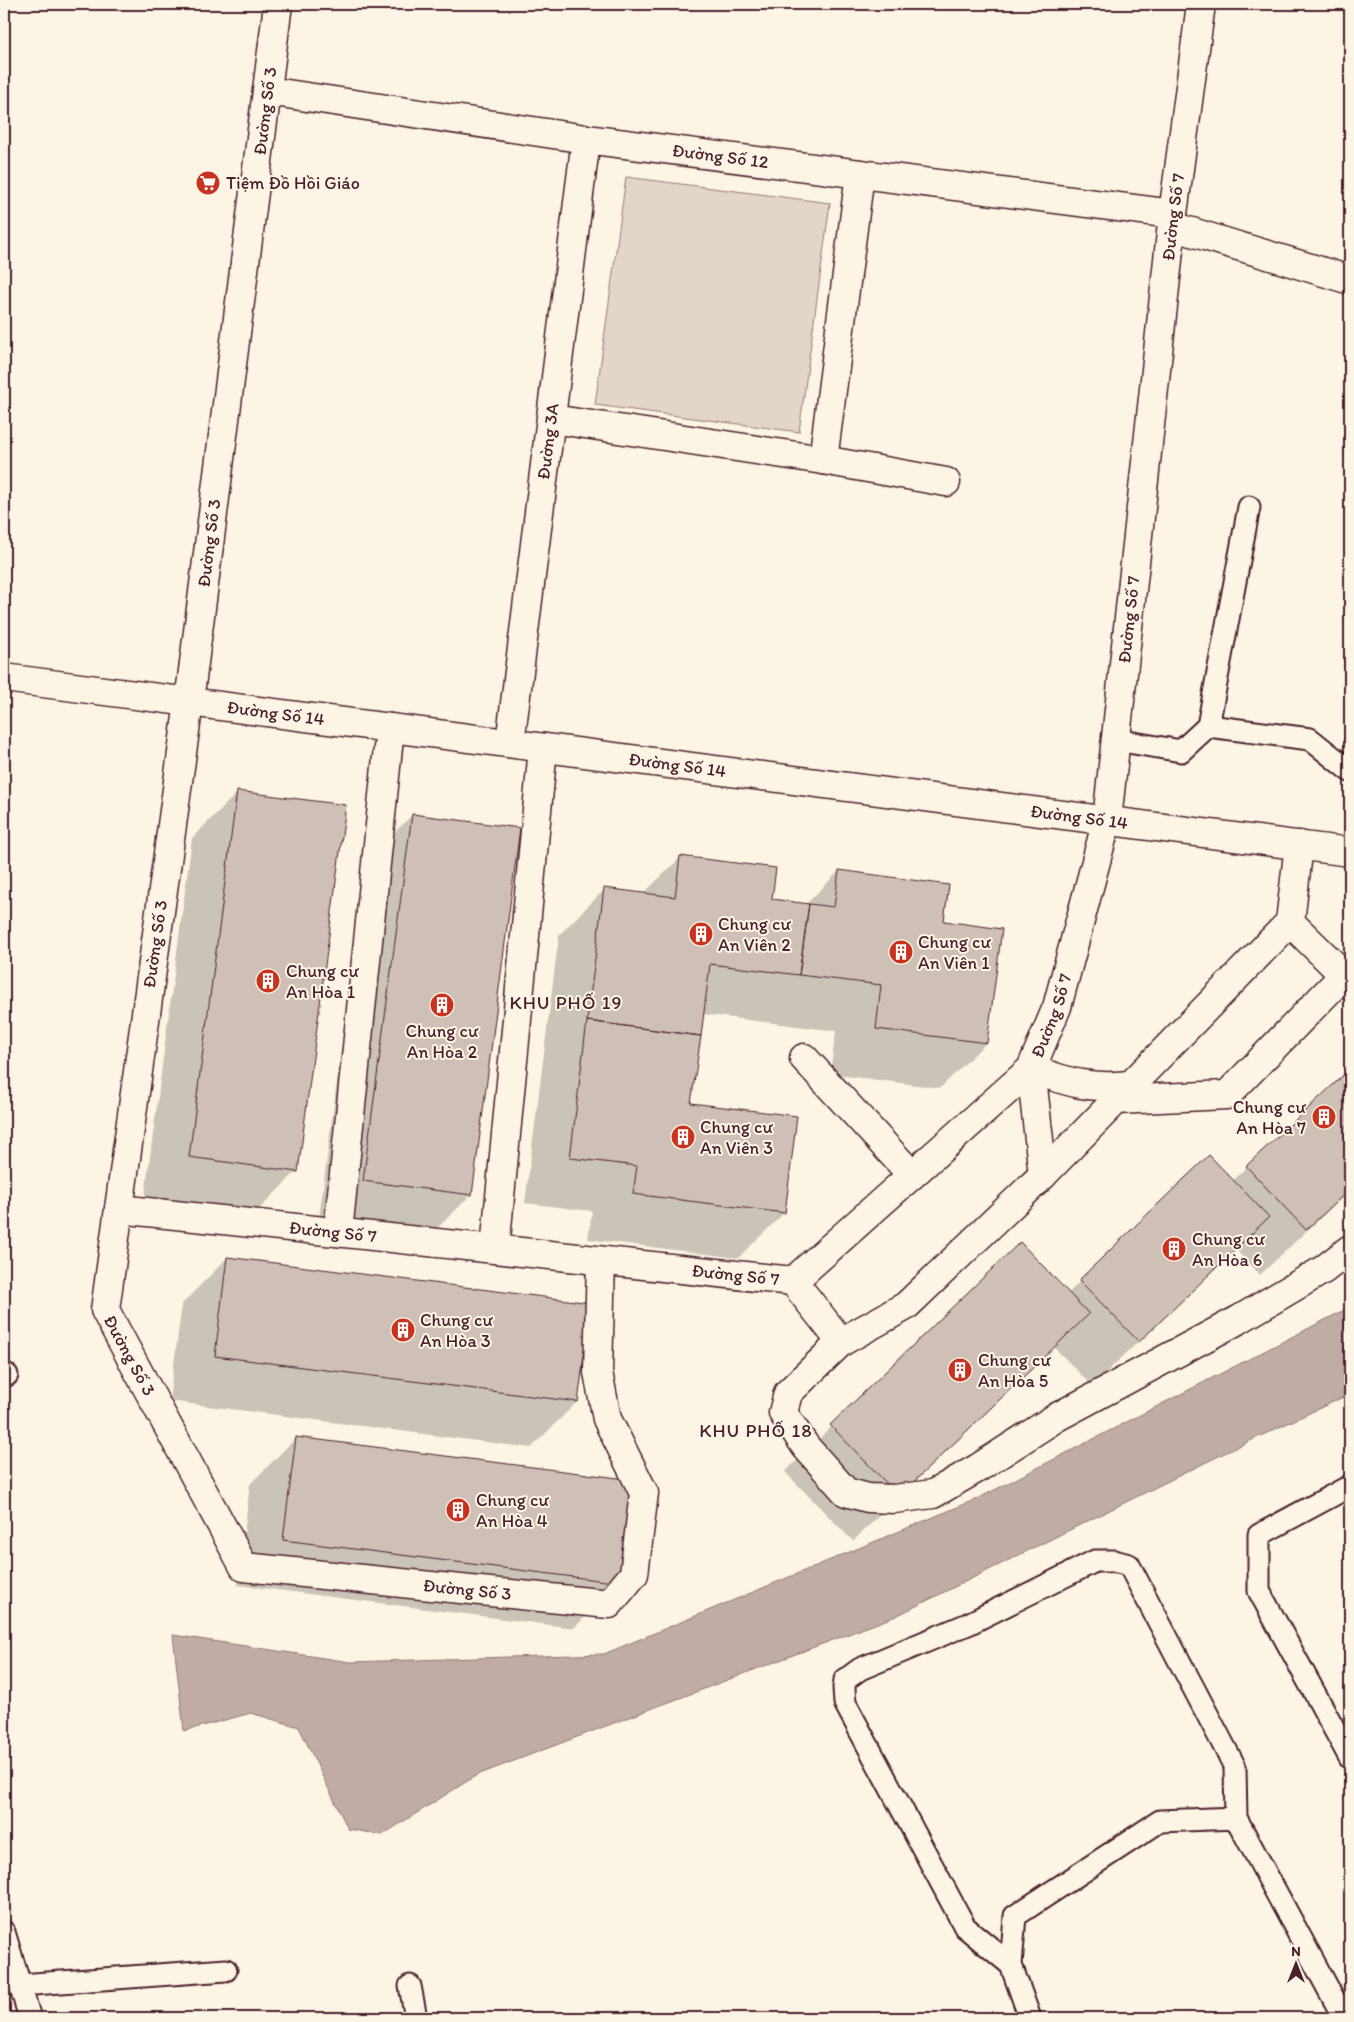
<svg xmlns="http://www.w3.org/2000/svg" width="1354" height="2022" font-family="Itim,sans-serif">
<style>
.green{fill:#e2d5ca;stroke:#967a7a}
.water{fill:#c0aca5;stroke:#917474}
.shadow{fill:#0003}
.building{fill:#cfc0b7;stroke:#4a1f2b}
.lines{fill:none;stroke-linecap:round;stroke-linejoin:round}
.service-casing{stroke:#4a1f2b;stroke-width:25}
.minor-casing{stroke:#4a1f2b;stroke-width:31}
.service{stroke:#fcf5e5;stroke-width:21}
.minor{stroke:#fcf5e5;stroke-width:28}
.labels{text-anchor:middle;stroke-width:4;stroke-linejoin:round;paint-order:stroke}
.street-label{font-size:18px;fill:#4a1f2b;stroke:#fcf5e5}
.poi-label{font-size:18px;fill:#4a1f2b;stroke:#fcf5e5;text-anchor:start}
.neighbourhood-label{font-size:19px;letter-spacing:1px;fill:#4a1f2b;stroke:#fcf5e5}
</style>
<rect width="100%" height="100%" fill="#fcf5e5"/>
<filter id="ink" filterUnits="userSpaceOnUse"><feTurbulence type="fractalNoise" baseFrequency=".02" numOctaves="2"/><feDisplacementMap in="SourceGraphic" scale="10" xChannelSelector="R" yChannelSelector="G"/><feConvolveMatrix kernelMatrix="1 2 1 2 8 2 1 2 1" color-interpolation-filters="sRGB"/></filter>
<g filter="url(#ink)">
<path class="green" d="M 626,177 L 830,203 L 799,432 L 595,405 Z"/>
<path class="water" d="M 1350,1307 L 1350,1394 L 1239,1446 L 896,1616 L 477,1775 L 382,1835 L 348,1829 L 299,1727 L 251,1713 L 184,1731 L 173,1635 L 350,1662 L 604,1654 L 977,1499 Z"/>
<path class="shadow" d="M 238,792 L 297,1171 L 251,1217 L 144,1203 L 192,838 Z
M 412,815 L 471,1195 L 425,1240 L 318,1226 L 366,861 Z
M 681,857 L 771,900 L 806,904 L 839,871 L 943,923 L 986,1043 L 940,1088 L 830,1074 L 836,1031 L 702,1014 L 690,1104 L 784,1213 L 738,1258 L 588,1239 L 592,1211 L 525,1203 L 559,935 L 605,889 L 643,894 Z
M 1350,1070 L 1350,1190 L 1260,1275 L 1235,1249 L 1092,1386 L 1054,1347 L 853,1541 L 785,1472 L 1020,1244 L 1068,1294 L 1080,1281 L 1232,1181 Z
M 227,1258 L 589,1304 L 577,1402 L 531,1448 L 169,1401 L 182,1304 Z
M 296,1438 L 620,1582 L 574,1628 L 238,1585 L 250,1484 Z"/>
<path class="building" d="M 237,791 L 346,805 L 298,1172 L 189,1157 Z
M 412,814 L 520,828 L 472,1195 L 363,1181 Z
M 680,856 L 776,868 L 772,899 L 809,904 L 799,975 L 710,964 L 701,1036 L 587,1021 L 604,888 L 675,897 Z
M 839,870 L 949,885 L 944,921 L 1002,929 L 987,1043 L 876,1029 L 881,985 L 799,975 L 809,904 L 834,907 Z
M 587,1021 L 701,1036 L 691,1103 L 797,1116 L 785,1213 L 633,1194 L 637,1166 L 570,1158 Z
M 1350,1069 L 1350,1189 L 1306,1230 L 1246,1166 Z
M 1209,1155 L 1269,1217 L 1139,1342 L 1079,1280 Z
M 1020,1242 L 1089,1314 L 899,1496 L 830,1425 Z
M 227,1257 L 591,1303 L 578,1402 L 215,1356 Z
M 296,1437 L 634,1480 L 621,1583 L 283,1540 Z"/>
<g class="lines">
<defs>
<path id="service" d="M 1208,726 L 1310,739 L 1350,771
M 1116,740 L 1181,751 L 1208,726 L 1249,507
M 4,1373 L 7,1375
M 1350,1486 L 1259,1535 L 1259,1591 L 1350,1758
M 4,1932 L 30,2018
M 1011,1965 L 965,1927 L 845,1703 L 844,1688 L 845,1680 L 860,1669 L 968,1624 L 1095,1561 L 1114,1561 L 1129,1565 L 1235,1767 L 1236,1818
M 20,1985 L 226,1970
M 410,1986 L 416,2018
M 1030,2018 L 1011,1965 L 1015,1916 L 1160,1821 L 1236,1818 L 1344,2018"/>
<g id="minor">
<path id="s1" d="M 278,4 L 189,702 L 105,1310 L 244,1567 L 609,1604 L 634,1574 L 644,1493 L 607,1419 L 598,1372 L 601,1261"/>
<path id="s2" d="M 267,91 L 586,139 L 1173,214"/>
<path d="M 1172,226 L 1350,280"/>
<path d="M 552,419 L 823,460 L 946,482"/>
<path d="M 823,460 L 860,174"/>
<path id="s3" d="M 4,678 L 1350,852"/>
<path id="s4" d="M 510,743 L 586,139"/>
<path d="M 1290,922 L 1344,975 L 1350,972"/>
<path d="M 804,1058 L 912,1175"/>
<path d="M 1031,1069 L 1043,1175"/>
<path d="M 1031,1069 C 1070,1083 1089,1089 1131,1085"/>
<path d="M 1116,1100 L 1227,1095 L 1344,975"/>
<path id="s5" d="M 119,1209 L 793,1281 L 1031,1069 L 1057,1007 L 1107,820 L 1173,214 L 1201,4"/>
<path d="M 338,1232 L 390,728"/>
<path d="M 495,1249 L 543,748"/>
<path d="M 793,1281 L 841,1342 L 906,1306 L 1043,1175 L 1290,922 L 1299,845"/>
<path d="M 841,1342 L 788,1393 L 783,1413 L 806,1447 L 846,1492 L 868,1498 L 894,1499 L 933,1494 L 978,1468 L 1057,1417 L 1240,1319 L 1323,1270 L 1350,1249"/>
</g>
</defs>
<use href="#service" class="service-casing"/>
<use href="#minor" class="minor-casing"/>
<use href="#service" class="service"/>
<use href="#minor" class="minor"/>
</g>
</g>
<defs>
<symbol id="supermarket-disc" viewBox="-11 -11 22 22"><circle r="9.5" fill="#c8321e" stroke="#fcf5e5"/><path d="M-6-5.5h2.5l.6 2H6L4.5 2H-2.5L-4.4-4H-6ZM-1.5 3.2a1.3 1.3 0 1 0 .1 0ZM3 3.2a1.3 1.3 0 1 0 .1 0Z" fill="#fff"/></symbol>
<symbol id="building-disc" viewBox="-11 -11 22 22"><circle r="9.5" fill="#c8321e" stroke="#fcf5e5"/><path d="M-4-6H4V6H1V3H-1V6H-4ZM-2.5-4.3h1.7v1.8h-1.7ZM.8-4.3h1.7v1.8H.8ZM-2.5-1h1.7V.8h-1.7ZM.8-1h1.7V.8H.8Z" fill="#fff"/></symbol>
</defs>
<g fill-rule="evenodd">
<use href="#supermarket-disc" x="194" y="169" width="28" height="28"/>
<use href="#building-disc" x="687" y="920" width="28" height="28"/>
<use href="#building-disc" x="887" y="938" width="28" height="28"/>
<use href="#building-disc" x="254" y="967" width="28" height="28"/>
<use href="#building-disc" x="428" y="991" width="28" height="28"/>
<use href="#building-disc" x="1310" y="1103" width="28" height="28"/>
<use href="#building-disc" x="669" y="1123" width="28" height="28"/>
<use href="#building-disc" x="1160" y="1235" width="28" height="28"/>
<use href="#building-disc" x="389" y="1316" width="28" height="28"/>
<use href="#building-disc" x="946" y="1356" width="28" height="28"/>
<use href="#building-disc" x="444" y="1496" width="28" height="28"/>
</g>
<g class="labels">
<g class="street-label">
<text transform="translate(265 111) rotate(-83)" y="6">Đường Số 3</text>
<text dy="6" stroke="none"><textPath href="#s2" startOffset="458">Đường Số 12</textPath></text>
<text dy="6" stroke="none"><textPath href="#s5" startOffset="1864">Đường Số 7</textPath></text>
<text dy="6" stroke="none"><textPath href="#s4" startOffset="304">Đường 3A</textPath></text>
<text transform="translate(209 543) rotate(-83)" y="6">Đường Số 3</text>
<text dy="6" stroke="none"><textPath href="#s5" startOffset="1459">Đường Số 7</textPath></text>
<text dy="6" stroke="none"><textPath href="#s3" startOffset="274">Đường Số 14</textPath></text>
<text dy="6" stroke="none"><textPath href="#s3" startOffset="679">Đường Số 14</textPath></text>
<text dy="6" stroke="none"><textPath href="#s3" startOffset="1084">Đường Số 14</textPath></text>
<text transform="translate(155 944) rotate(-82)" y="6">Đường Số 3</text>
<text dy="6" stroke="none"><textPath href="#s5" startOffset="1054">Đường Số 7</textPath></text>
<text dy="6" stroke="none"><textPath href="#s5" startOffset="215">Đường Số 7</textPath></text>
<text dy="6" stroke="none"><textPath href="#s5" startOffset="620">Đường Số 7</textPath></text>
<text dy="6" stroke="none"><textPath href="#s1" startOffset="1369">Đường Số 3</textPath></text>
<text dy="6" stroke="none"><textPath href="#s1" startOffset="1834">Đường Số 3</textPath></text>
</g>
<g class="poi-label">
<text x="226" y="189">Tiệm Đồ Hồi Giáo</text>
<text x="718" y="930">Chung cư<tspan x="718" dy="21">An Viên 2</tspan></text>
<text x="918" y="948">Chung cư<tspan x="918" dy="21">An Viên 1</tspan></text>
<text x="286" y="977">Chung cư<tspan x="286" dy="21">An Hòa 1</tspan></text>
<text x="442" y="1037" text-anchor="middle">Chung cư<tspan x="442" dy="21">An Hòa 2</tspan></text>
<text x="1306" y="1113" text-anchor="end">Chung cư<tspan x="1306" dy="21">An Hòa 7</tspan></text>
<text x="700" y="1133">Chung cư<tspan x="700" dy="21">An Viên 3</tspan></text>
<text x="1192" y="1245">Chung cư<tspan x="1192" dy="21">An Hòa 6</tspan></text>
<text x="420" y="1326">Chung cư<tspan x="420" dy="21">An Hòa 3</tspan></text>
<text x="978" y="1366">Chung cư<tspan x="978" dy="21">An Hòa 5</tspan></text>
<text x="476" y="1506">Chung cư<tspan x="476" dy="21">An Hòa 4</tspan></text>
</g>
<g class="neighbourhood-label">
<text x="566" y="1009">KHU PHỐ 19</text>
<text x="756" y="1437">KHU PHỐ 18</text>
</g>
</g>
<rect width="1354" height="2022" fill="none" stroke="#fcf5e5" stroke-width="20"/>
<rect x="10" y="10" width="1334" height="2002" fill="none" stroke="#4a1f2b" stroke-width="2" filter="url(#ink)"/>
<g transform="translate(1296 1964)" stroke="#fcf5e5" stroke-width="4" paint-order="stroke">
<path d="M0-4L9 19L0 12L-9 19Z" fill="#4a1f2b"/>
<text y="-8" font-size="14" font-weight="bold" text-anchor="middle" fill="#4a1f2b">N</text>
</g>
</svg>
